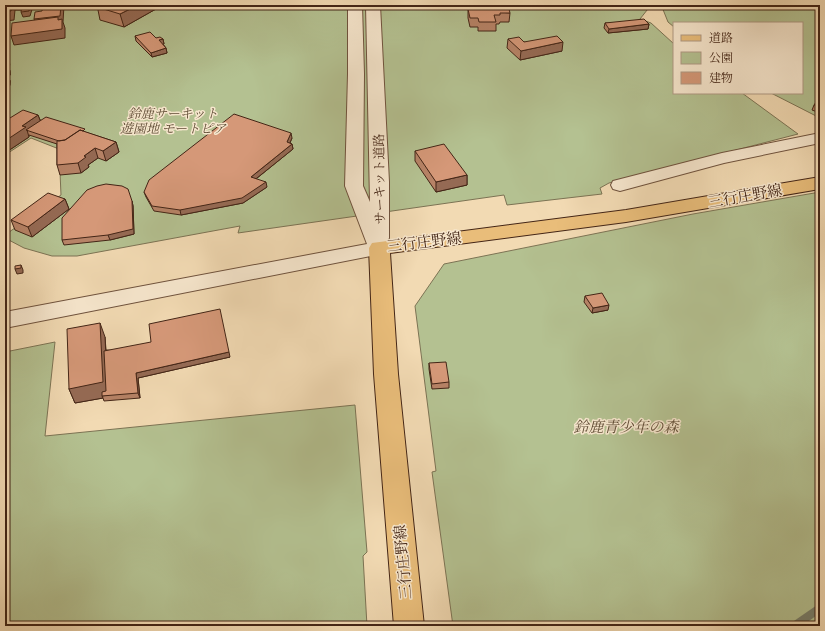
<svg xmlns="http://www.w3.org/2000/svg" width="825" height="631" font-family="'Sorts Mill Goudy','Noto Serif JP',serif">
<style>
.green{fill:#b4c191;stroke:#7c7354}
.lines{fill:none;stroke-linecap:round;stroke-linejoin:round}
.stream{fill:#787f6d;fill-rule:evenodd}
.minor-casing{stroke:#6f523d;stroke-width:2}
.major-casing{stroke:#432516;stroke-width:2}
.minor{fill:#f7e7ce;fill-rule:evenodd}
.major{fill:#e9bd7a;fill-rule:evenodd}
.rail{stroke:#432516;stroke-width:2;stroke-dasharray:5 5;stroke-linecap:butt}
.wall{fill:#b78367;stroke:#432516}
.shaded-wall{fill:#956a54;stroke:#432516}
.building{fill:#d59878;stroke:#432516}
.labels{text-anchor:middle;stroke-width:3;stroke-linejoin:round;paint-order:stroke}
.far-park-label{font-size:13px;font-style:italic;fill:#5f4c35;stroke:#f7e7ce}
.far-street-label{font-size:13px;fill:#432516;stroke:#f7e7ce}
.street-label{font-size:15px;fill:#432516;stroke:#f7e7ce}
.park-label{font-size:15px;font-style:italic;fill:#5f4c35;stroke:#f7e7ce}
</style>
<rect width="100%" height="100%" fill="#f2dab3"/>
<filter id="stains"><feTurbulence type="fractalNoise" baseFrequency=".005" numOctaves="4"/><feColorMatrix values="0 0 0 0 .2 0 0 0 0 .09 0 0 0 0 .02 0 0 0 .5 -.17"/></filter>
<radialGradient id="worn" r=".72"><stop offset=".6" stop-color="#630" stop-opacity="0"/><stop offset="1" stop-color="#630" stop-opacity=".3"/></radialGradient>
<path class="green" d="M 5,5 L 651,5 L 640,19 L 651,23 L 674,44 L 674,93 L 742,93 L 798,134 L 609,183 L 600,188 L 602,194 L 507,205 L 504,195 L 238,233 L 240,226 L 77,256 L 52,256 L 24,248 L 5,238 L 5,235 L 61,195 L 59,149 L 31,138 L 5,155 Z
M 663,5 L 820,5 L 820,118 L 771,93 L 802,93 L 802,23 L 674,23 L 674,27 L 668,22 L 662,7 Z
M 820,192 L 820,626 L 453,626 L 432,472 L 436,471 L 415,306 L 444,264 L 693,214 Z
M 55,342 L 45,436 L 355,405 L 367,552 L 363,556 L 367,626 L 5,626 L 5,352 Z"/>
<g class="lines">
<path class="stream" d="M 820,603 L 820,613 L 802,626 L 789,626 L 791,623 Z"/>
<defs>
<path id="minor" d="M 348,5 L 362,5 L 364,74 L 363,186 L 370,202 L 366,5 L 380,5 L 389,182 L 389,238 L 387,242 L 389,248 L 386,253 L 5,328 L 5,312 L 367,244 L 345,186 L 348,74 Z
M 820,133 L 820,143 L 724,163 L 620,191 L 613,189 L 611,185 L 613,181 L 722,153 Z"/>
<path id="major" d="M 820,177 L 820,189 L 626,222 L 390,253 L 398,374 L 424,626 L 394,626 L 374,374 L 369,248 L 372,243 L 626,210 Z"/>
</defs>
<use href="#minor" class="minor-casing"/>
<use href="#major" class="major-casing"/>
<use href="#minor" class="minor"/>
<use href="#major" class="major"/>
<path class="rail" d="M 5,52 L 8,54 C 10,71 12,87 5,103"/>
</g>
<path class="wall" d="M 97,5 L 163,5 L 124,27 L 100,20 Z
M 468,9 L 510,13 L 509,22 L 500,22 L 499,24 L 496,24 L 496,31 L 478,31 L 478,27 L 470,27 L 468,18 Z
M 605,23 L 649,24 L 648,29 L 608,33 L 604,28 Z
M 135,36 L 163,39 L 164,44 L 163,44 L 166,48 L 167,53 L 152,57 L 136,41 Z
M 508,39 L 524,42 L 562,51 L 520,60 L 507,48 Z
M 820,99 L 820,113 L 812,110 L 814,105 Z
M 38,115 L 40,120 L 85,132 L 116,142 L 119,152 L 106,161 L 98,158 L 88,165 L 89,167 L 81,173 L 60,175 L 57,165 L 57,144 L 29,135 L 29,137 L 5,153 Z
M 292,138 L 290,143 L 292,144 L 293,149 L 256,179 L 267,187 L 243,203 L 181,215 L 154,211 L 146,197 L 144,192 Z
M 415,151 L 467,175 L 467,185 L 436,192 L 415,161 Z
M 65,199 L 69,209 L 32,237 L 15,230 L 11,220 Z
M 132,201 L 133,206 L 134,234 L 110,240 L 64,245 L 62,240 Z
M 585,296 L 608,310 L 592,313 L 584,302 Z
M 105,337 L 106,350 L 230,357 L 138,378 L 140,398 L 104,401 L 103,398 L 75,403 L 69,389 Z
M 429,363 L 449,382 L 449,388 L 432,389 L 429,369 Z"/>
<path class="shaded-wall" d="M 12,5 L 22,5 L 22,10 L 15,10 L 14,20 L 5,21 L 5,11 Z
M 30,5 L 33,5 L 33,6 L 30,16 L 23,17 L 21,12 Z
M 61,5 L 64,5 L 63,22 L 65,28 L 65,38 L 14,45 L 11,36 L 37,28 L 34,19 Z
M 138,5 L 163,5 L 124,27 L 120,14 Z
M 649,24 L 648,29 L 608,33 L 609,29 Z
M 163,39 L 164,44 L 160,45 L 159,40 Z
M 563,42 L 562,51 L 520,60 L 521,51 Z
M 166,48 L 167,53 L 152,57 L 151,53 Z
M 38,115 L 42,125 L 27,130 L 29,137 L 5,153 L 5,141 L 22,126 Z
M 291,133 L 292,138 L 288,147 L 287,142 Z
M 116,142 L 119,152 L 106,161 L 103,151 Z
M 292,144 L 293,149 L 252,182 L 251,177 Z
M 95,148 L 98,158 L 88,165 L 89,167 L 81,173 L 78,163 L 84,156 Z
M 467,175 L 467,185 L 436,192 L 436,182 Z
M 266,182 L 267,187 L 243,203 L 181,215 L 180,210 Z
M 65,199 L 69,209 L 32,237 L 28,227 Z
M 132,201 L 133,206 L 134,234 L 110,240 L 108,235 Z
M 21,265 L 23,270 L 23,273 L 17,274 L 15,269 Z
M 609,305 L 608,310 L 592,313 L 593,308 Z
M 100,323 L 105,337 L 108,396 L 108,395 L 102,396 L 103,398 L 75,403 L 69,389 Z
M 229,352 L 230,357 L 138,378 L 140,398 L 138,393 L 136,373 Z"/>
<path class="building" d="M 5,5 L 12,5 L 11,11 L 5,11 Z
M 22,5 L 30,5 L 29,11 L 21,12 Z
M 43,5 L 61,5 L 60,16 L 34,19 L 35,12 L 42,11 Z
M 100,5 L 138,5 L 120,14 L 97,7 Z
M 468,9 L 509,9 L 510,13 L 500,13 L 500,15 L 494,15 L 496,22 L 479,22 L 478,18 L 470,18 Z
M 58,17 L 58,20 L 62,19 L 62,29 L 11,36 L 12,23 Z
M 644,19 L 649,24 L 609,29 L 605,23 Z
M 150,32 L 156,38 L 160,37 L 163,39 L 159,40 L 166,48 L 151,53 L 135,36 Z
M 557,36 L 563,42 L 521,51 L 508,39 L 519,37 L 524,42 Z
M 819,98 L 820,99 L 820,107 L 814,105 Z
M 23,110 L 38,115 L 22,126 L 26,127 L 5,141 L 5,121 Z
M 234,114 L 291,133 L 287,142 L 292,144 L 251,177 L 266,182 L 242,198 L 180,210 L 152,206 L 144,192 L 149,180 Z
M 46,117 L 85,129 L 83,131 L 80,130 L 65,140 L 59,141 L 26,130 Z
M 80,130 L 116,142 L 103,151 L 95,148 L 84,156 L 86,157 L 78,163 L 57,165 L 57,141 L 65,140 Z
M 444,144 L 467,175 L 436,182 L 415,151 Z
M 106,184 L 122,186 L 128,189 L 132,201 L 133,229 L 108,235 L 62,240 L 62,218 L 87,190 L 97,186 Z
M 48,193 L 65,199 L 28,227 L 11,220 Z
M 21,265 L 21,268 L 15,269 L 15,266 Z
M 602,293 L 609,305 L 593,308 L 585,296 Z
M 220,309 L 229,352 L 136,373 L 138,393 L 102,396 L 102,392 L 106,391 L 104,351 L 151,342 L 149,324 Z
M 100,323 L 103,382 L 69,389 L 67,329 Z
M 446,362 L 449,382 L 432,384 L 429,363 Z"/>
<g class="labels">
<g class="far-park-label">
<text x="173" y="118">鈴鹿サーキット<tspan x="173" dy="15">遊園地 モートピア</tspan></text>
</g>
<g class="far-street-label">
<text transform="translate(379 179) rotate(-91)" y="5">サーキット道路</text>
</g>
<g class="street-label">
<text transform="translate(745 196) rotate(-10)" y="5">三行庄野線</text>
<text transform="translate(424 242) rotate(-7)" y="5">三行庄野線</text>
<text transform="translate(403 562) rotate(-95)" y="5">三行庄野線</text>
</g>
<g class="park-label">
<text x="626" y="432">鈴鹿青少年の森</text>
</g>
</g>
<rect width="825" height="631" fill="none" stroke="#f2dab3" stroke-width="20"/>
<rect x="6" y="6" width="813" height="619" fill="none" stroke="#432516" stroke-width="2"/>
<rect x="10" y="10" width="805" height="611" fill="none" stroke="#432516"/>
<rect x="673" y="22" width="130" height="72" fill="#f7e7ce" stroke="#af9984"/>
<rect x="681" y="35" width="20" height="6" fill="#e9bd7a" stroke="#af9984"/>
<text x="709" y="42" font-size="12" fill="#432516">道路</text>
<rect x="681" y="52" width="20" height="12" fill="#b4c191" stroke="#af9984"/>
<text x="709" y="62" font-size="12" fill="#432516">公園</text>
<rect x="681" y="72" width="20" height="12" fill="#d59878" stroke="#af9984"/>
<text x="709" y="82" font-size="12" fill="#432516">建物</text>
<rect width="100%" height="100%" filter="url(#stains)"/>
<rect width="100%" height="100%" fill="url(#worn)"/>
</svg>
